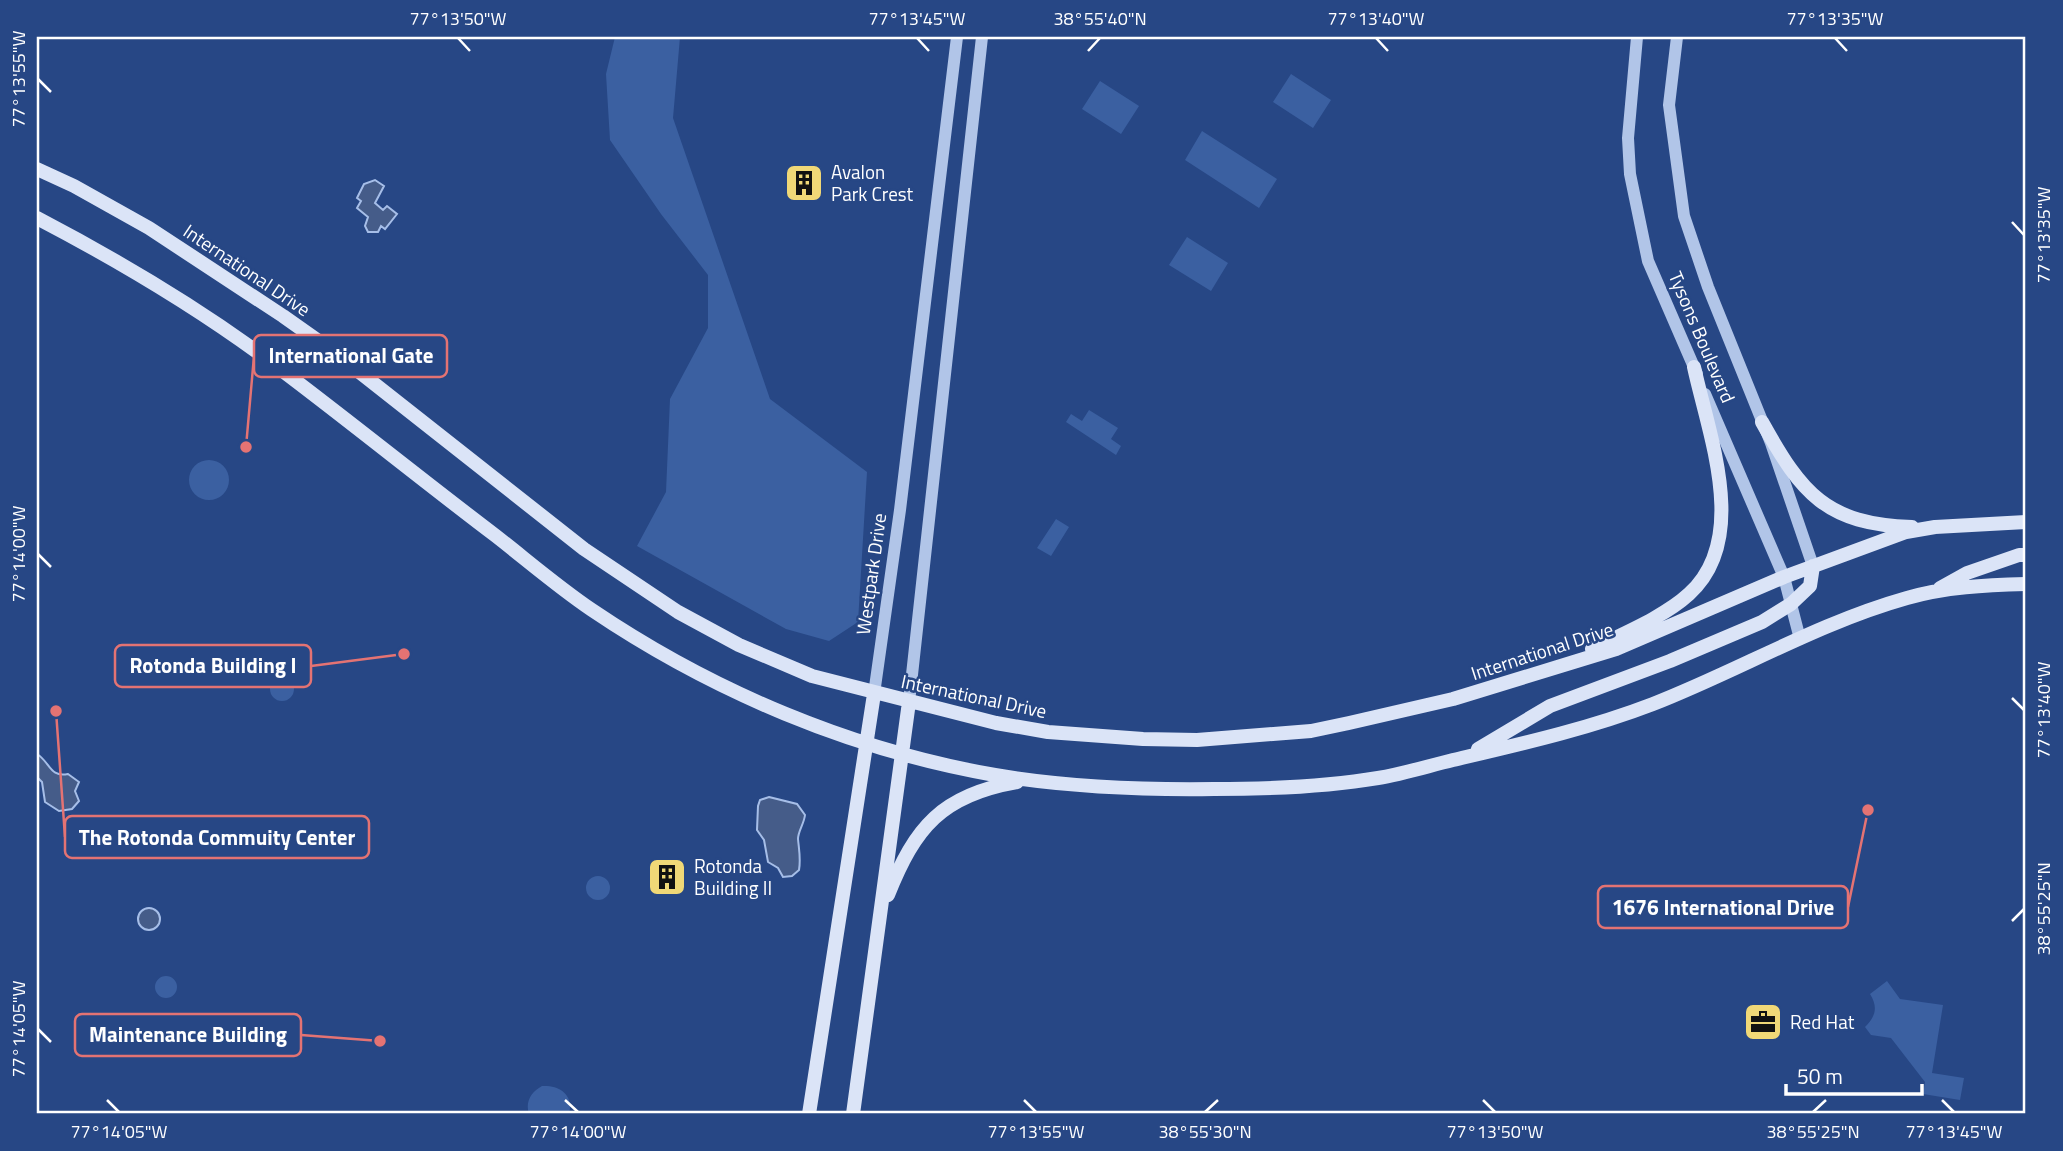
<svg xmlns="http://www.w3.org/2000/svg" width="2063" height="1151" font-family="'Titillium Web',sans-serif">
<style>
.green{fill:#3b60a1}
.water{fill:#455c89;stroke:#a6bee8;stroke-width:2}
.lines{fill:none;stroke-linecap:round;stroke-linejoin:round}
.tertiary{stroke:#b1c5e8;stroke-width:12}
.secondary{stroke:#dbe4f7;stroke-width:14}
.ticks{fill:none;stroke:#fff;stroke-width:2.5}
.labels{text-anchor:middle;stroke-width:5;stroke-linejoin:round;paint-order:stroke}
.poi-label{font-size:19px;fill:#fff;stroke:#274785;text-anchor:start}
.street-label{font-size:19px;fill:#fff;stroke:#274785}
.leader{fill:none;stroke:#e47373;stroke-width:2.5}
.callout-dot{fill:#e47373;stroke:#274785;stroke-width:2.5}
.callout{fill:#274785;stroke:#e47373;stroke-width:2.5}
.callout-label{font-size:21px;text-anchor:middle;font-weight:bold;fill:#fff}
.neatline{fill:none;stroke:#fff;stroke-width:2.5}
.ticks-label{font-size:18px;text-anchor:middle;fill:#fff}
</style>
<rect width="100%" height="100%" fill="#274785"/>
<path class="green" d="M 615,37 L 680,37 L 673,118 L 770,399 L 867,472 L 858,622 L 829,641 L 786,629 L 637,546 L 666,492 L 670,399 L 708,328 L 708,275 L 661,214 L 610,140 L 606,74 Z
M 1291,74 L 1331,100 L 1313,128 L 1273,102 Z
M 1100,81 L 1139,106 L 1121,134 L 1082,109 Z
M 1202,131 L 1277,179 L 1259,208 L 1185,160 Z
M 1187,237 L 1228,263 L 1211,291 L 1169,265 Z
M 1089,410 L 1118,428 L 1111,439 L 1121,446 L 1116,455 L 1066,422 L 1071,414 L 1082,421 Z
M189 480a20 20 0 1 1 40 0a20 20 0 1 1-40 0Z
M 1056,519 L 1069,527 L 1051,556 L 1037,548 Z
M270 689a12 12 0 1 1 24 0a12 12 0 1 1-24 0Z
M586 888a12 12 0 1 1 24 0a12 12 0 1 1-24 0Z
M155 987a11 11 0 1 1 22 0a11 11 0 1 1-22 0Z
M 1887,981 L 1900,999 L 1943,1005 L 1932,1073 L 1964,1078 L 1960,1100 L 1923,1094 L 1925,1082 L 1891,1038 L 1871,1035 L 1865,1027 C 1876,1016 1878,1007 1870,994 Z
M 542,1086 C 560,1085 574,1095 569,1114 L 529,1114 C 525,1102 531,1092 542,1086 Z"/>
<path class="water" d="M 375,180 L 384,186 L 375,203 L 383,210 L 387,206 L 397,214 L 385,229 L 381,226 L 378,232 L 368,232 L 365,226 L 368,217 L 357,208 L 361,201 L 357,198 L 364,184 Z
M 37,754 C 50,762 50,778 68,774 L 79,782 L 75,791 L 79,801 L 72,809 L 59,811 L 45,802 L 42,782 L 37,777 Z
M 769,797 L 797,804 L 805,815 C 804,824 798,831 798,839 C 799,850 801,859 799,870 L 792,876 L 783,877 L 778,868 L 768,862 L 764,840 L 757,830 L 758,806 L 760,800 Z
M138 919a11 11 0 1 1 22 0a11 11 0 1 1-22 0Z"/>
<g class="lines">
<path class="tertiary" d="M 1637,37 L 1628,138 L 1630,174 L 1648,261 L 1697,374
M 1677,37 L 1669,105 L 1684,216 L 1708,287 L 1771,443 L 1813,566
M 1705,394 L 1784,577 L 1800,639
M 874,694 L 900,510 L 957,37
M 909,702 L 982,37"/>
<path class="secondary" d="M 37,169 L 74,186 L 149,228 L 283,316 L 334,352 L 584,549 L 678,612 L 739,645 L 812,676 L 996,723 L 1048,732 L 1143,739 L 1197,740 L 1311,731 L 1349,723 L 1453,699 L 1616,649 L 1784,577 L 1906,532 L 1935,527 L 2026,522
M 37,218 C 125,264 209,314 288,375 C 358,428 426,483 496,536 C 528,561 558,587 592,610 C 712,691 851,750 995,775 C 1067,787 1141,790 1214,789 C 1268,789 1325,787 1378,778 C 1403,774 1428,766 1453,760 C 1521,744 1588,729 1653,704 C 1738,671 1818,623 1907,598 C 1945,587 1986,585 2026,584
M 1762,422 C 1802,494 1826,524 1912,527
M 1940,588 L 1967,573 L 2019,555 L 2026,555
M 1592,649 C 1622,634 1664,617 1689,594 C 1750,539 1709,436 1694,367
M 1478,749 L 1550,706 L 1670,661 L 1762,622 L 1791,604 L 1810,586 L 1813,566
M 888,895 C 915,827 942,795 1017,782
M 809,1114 L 874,694
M 853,1114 L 909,702"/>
</g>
<path class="ticks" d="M 458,38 L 470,51M 917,38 L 929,51M 1376,38 L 1388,51M 1835,38 L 1847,51M 1088,51 L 1100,38M 38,79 L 51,92M 2012,222 L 2024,235M 38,554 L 51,567M 2012,698 L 2024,710M 2012,921 L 2024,909M 38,1029 L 51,1042M 107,1100 L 119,1112M 565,1100 L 578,1112M 1024,1100 L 1036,1112M 1483,1100 L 1495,1112M 1942,1100 L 1954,1112M 1205,1112 L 1218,1100M 1813,1112 L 1826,1100"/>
<defs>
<symbol id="building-square" viewBox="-11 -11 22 22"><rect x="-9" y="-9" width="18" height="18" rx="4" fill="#f0d877" stroke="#274785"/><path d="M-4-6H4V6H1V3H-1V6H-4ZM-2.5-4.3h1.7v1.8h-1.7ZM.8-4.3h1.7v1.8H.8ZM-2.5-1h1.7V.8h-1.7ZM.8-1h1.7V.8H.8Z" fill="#111"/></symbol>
<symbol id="office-square" viewBox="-11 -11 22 22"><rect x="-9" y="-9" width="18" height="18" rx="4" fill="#f0d877" stroke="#274785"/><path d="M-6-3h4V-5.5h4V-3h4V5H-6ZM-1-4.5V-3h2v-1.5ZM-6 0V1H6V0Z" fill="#111"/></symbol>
</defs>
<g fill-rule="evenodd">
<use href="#building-square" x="782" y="161" width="44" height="44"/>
<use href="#building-square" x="645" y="855" width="44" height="44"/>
<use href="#office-square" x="1741" y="1000" width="44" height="44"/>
</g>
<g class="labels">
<g class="poi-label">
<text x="831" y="179">Avalon<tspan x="831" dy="22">Park Crest</tspan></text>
<text x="694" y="873">Rotonda<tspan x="694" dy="22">Building II</tspan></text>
<text x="1790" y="1029">Red Hat</text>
</g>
<g class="street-label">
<text transform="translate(247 270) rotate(34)" y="7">International Drive</text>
<text transform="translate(1702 337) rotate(67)" y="7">Tysons Boulevard</text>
<text transform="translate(871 574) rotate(-82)" y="7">Westpark Drive</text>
<text transform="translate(1542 651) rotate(-18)" y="7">International Drive</text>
<text transform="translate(974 696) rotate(12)" y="7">International Drive</text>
</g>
</g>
<path class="leader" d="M246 447L254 356M404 654L311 666M56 711L65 837M1868 810L1848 907M380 1041L301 1035"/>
<g class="callout-dot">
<circle cx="246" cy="447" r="7"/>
<circle cx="404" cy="654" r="7"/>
<circle cx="56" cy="711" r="7"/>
<circle cx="1868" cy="810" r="7"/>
<circle cx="380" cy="1041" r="7"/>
</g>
<g class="callout">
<rect x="254" y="335" width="193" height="42" rx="7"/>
<rect x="115" y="645" width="196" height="42" rx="7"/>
<rect x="65" y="816" width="304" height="42" rx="7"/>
<rect x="1598" y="886" width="250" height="42" rx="7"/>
<rect x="75" y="1014" width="226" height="42" rx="7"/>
</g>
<g class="callout-label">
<text x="351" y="363">International Gate</text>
<text x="213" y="673">Rotonda Building I</text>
<text x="217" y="845">The Rotonda Commuity Center</text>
<text x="1723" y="915">1676 International Drive</text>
<text x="188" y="1042">Maintenance Building</text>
</g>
<rect width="2063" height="1151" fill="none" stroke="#274785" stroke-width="77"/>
<path d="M1786 1084v10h136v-10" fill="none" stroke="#ffffff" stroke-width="3.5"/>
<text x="1797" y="1084" font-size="21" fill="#ffffff" stroke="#274785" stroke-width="5" paint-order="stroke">50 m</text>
<rect x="38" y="38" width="1986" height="1074" class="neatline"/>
<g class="ticks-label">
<text x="458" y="25">77°13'50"W</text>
<text x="917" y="25">77°13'45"W</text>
<text x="1100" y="25">38°55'40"N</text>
<text x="1376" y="25">77°13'40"W</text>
<text x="1835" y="25">77°13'35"W</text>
<text transform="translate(19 79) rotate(-90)" y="6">77°13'55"W</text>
<text transform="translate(2044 235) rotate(-90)" y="6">77°13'35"W</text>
<text transform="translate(19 554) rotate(-90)" y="6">77°14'00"W</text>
<text transform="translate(2044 710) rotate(-90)" y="6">77°13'40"W</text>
<text transform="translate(2044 909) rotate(-90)" y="6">38°55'25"N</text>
<text transform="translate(19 1029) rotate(-90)" y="6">77°14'05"W</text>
<text x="119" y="1138">77°14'05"W</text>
<text x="578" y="1138">77°14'00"W</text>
<text x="1036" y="1138">77°13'55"W</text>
<text x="1205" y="1138">38°55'30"N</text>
<text x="1495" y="1138">77°13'50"W</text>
<text x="1813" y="1138">38°55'25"N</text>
<text x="1954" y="1138">77°13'45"W</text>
</g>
</svg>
